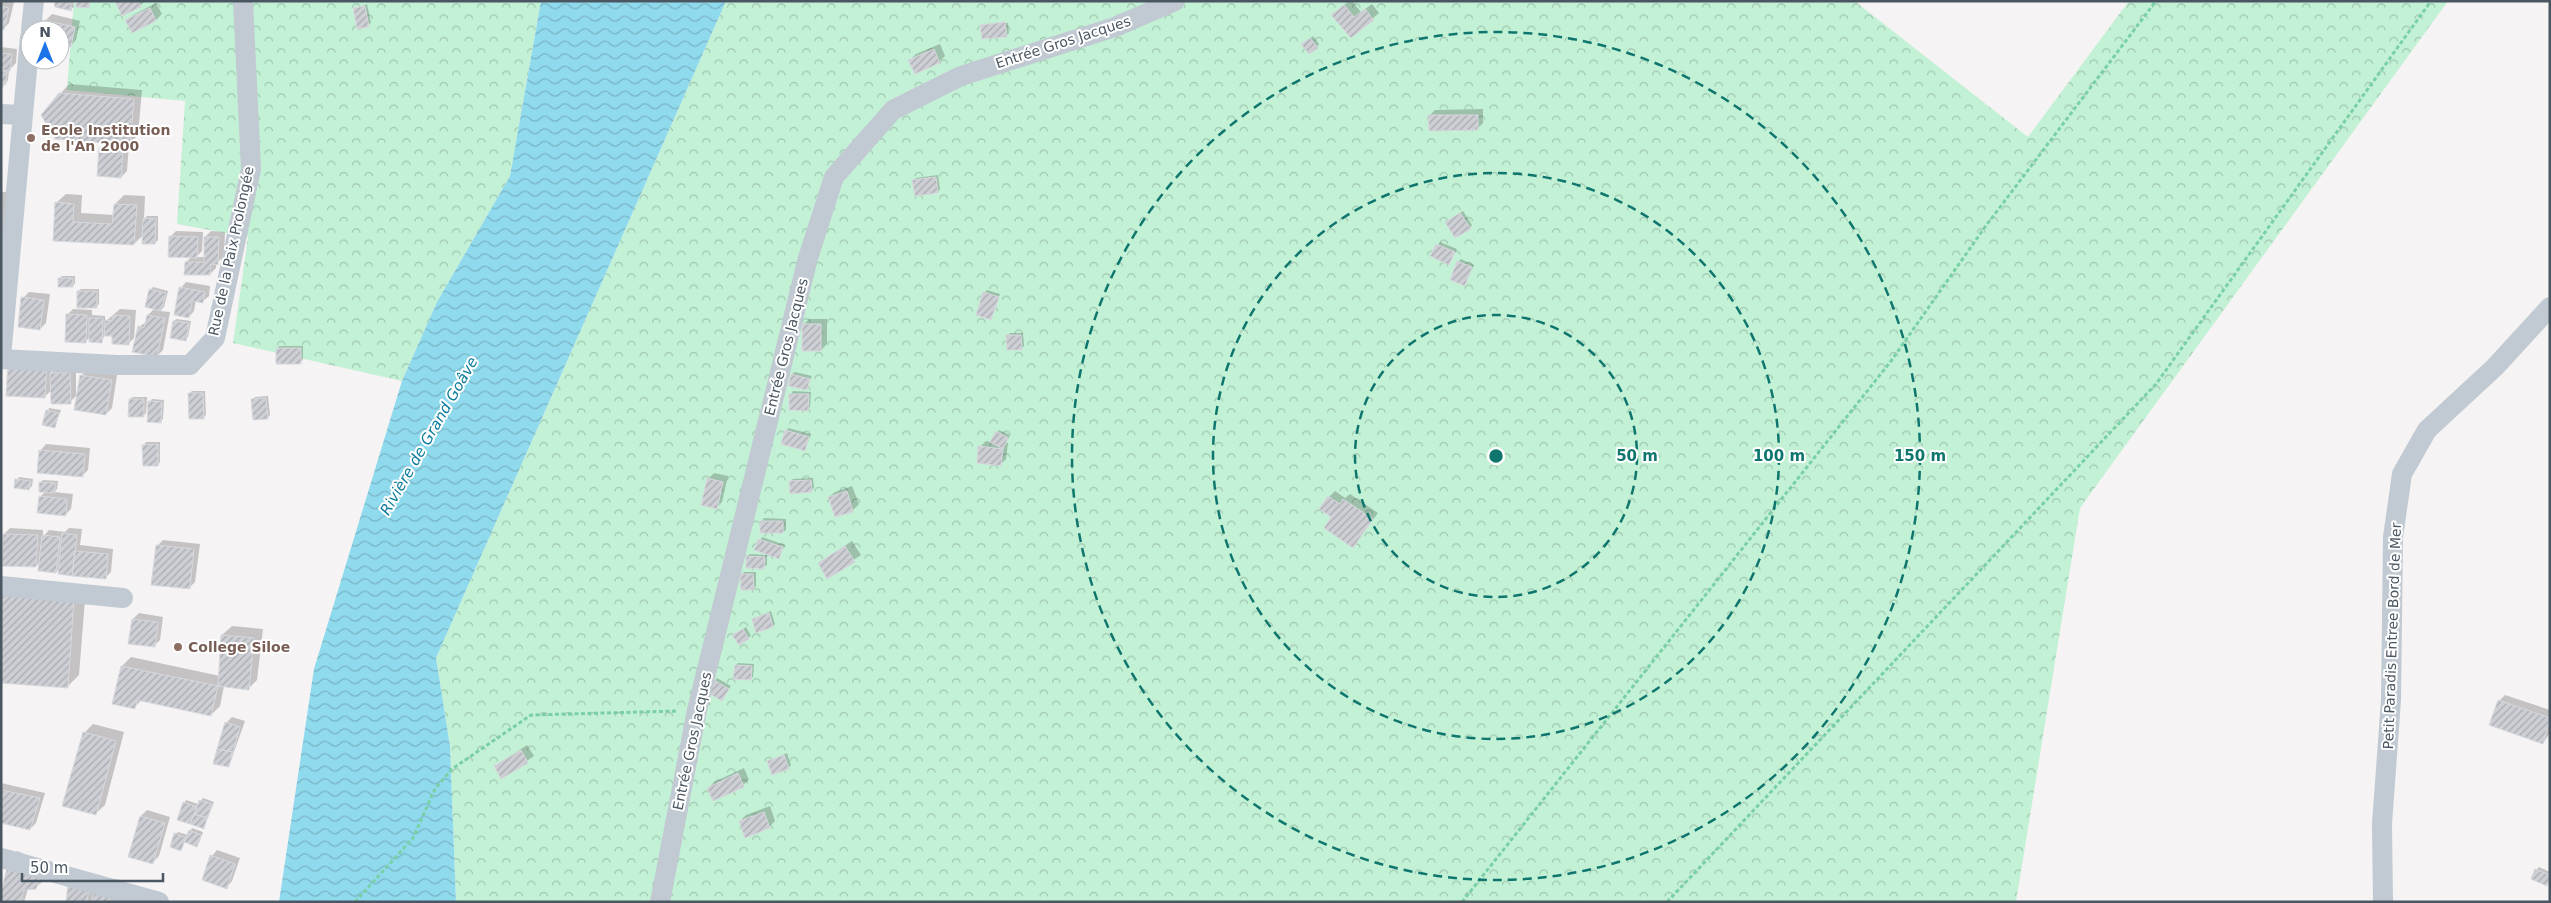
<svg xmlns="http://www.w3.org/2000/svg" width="2551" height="903" font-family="'DejaVu Sans',sans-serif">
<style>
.forest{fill:url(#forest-crowns)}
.water{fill:url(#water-waves)}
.shadow{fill:#0003}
.building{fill:url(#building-hatch);stroke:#d7d9de}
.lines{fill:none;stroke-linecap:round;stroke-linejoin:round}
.path{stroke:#7ad0a6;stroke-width:3;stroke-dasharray:4 2.5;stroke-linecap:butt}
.minor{stroke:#c1cad2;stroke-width:20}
.ring{fill:none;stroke:#0f766e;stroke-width:2.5;stroke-dasharray:9 6}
.education-dot{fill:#8d6e63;stroke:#fff;stroke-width:2}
.labels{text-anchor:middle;stroke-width:4;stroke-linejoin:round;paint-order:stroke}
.street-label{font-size:14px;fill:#4a5661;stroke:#fff}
.education-label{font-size:14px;font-weight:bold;fill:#785e54;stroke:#fff;text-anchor:start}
.water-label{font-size:15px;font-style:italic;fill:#0c7c9b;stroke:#fff}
.centre{fill:#0f766e;stroke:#fff;stroke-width:2.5}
.ring-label{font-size:15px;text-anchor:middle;font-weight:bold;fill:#0f766e;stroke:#fff;stroke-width:4;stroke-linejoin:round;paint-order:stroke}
</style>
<defs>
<pattern id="forest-crowns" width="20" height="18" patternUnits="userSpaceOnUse" patternTransform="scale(1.25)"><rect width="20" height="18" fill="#c3f1d5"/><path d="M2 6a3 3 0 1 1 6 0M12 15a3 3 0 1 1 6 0" fill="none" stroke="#a0c6b0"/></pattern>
<pattern id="water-waves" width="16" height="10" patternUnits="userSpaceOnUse" patternTransform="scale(1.25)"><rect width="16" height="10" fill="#90daee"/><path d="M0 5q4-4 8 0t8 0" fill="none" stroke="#78b4c4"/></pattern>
<pattern id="building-hatch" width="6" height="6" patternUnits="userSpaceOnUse" patternTransform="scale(1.25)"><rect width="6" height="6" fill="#cdcfd5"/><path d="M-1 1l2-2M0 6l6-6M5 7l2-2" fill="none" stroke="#a8abb0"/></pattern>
</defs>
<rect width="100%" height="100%" fill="#f5f3f3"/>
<path class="forest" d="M 74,1 L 541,1 L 510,176 L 437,302 L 402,381 L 233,343 L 248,237 L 177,224 L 185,101 L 67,90 Z
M 726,1 L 1858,1 L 1857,3 L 2028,137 L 2129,1 L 2448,1 L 2080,508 L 2016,902 L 456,902 L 450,746 L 436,658 Z"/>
<path class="water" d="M 541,1 L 726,1 L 436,658 L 450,746 L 456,902 L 279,902 L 314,669 L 402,381 L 437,302 L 510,176 Z"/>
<path class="shadow" d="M 1,1 L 14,2 L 9,23 L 3,29 L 1,28 Z
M 56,1 L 73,1 L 74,7 L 71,9 Z
M 116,1 L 145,1 L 140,6 Z
M 1349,1 L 1352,1 L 1361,12 L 1372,4 L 1379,13 L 1351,37 L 1339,9 Z
M 156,3 L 162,14 L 156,20 L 133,32 L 127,21 L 133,15 Z
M 367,4 L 371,23 L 368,25 L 355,9 Z
M 52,14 L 80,21 L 76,40 L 70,46 L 60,44 L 60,30 L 45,30 L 46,20 Z
M 1008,23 L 1009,33 L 1006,36 L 983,38 L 982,25 L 983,24 Z
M 1313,36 L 1319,44 L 1317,47 L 1306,42 Z
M 940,44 L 945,56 L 939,62 L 910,60 L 916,54 Z
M 1,47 L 17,49 L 16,63 L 9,70 L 8,80 L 2,88 Z
M 69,84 L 142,90 L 138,135 L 129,144 L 127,171 L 121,177 L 100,148 L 106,142 L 60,94 Z
M 1483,109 L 1483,123 L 1477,129 L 1429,116 L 1435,110 Z
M 938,175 L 940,189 L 938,192 L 914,181 L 916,178 Z
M 1,192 L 8,192 L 1,249 Z
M 66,194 L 82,195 L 81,213 L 114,215 L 115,204 L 124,195 L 145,196 L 144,219 L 147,216 L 158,216 L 158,240 L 155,243 L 144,234 L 134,244 L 54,240 L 56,203 Z
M 1463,211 L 1472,225 L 1470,228 L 1449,220 Z
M 176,231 L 203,232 L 202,251 L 196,257 L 205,257 L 205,237 L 211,231 L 225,232 L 224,257 L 216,263 L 216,268 L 210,274 L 186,262 L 192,257 L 170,237 Z
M 1440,242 L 1457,249 L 1449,263 L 1432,256 Z
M 1461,259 L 1474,265 L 1465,284 L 1458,262 Z
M 62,276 L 75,276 L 75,283 L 73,286 L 59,279 Z
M 186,282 L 210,286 L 209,296 L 203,301 L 196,300 L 194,311 L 189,317 L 181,288 Z
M 153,287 L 168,291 L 164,307 L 160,311 L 170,312 L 163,350 L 157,356 L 139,327 L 147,321 L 148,315 L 155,308 L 150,290 Z
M 81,289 L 99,289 L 99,304 L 96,307 L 78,291 Z
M 987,290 L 1000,294 L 991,318 L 984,293 Z
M 29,292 L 50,294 L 46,323 L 40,329 L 23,298 Z
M 73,309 L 92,310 L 92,315 L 105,316 L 105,322 L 120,309 L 136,310 L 134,338 L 128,344 L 114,335 L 105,334 L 102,341 L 90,337 L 85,342 L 67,315 Z
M 176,319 L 191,321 L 188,337 L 186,339 L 174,321 Z
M 809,319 L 827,319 L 827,344 L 821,350 L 803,325 Z
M 1010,333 L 1023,333 L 1024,346 L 1021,349 L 1007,336 Z
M 279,346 L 303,346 L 303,360 L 300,362 L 277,349 Z
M 52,360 L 51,374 L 57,368 L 76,367 L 76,396 L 70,402 L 52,390 L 44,397 L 7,395 Z
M 87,370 L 117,375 L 112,408 L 106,414 L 81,376 Z
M 795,372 L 812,376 L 806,389 L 792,374 Z
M 192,391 L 205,391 L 206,415 L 203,418 L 189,394 Z
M 793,391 L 811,392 L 810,407 L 808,409 L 791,394 Z
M 268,396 L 270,415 L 267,418 L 252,400 L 255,397 Z
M 133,397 L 147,397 L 146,413 L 143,416 L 130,399 Z
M 152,399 L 164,400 L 163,419 L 160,422 L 150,402 Z
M 49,408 L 61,410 L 55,427 L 44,424 Z
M 788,428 L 811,434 L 805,450 L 782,443 Z
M 999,430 L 1010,435 L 1006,443 L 1008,443 L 1006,459 L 1000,465 L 980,447 L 986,441 L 991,442 Z
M 146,442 L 160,442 L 160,462 L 158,465 L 144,445 Z
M 46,444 L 90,448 L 88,470 L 82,476 L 41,450 Z
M 714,473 L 728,476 L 722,502 L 716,508 L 708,479 Z
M 19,477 L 33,479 L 32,486 L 29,489 L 17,480 Z
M 813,478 L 814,488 L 811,491 L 790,482 L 793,479 Z
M 43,480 L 58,481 L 57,489 L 54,492 L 73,494 L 71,509 L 65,515 L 40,497 L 46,491 L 40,483 Z
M 852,486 L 859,504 L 853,510 L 836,516 L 829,497 L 835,492 Z
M 1335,491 L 1345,498 L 1350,494 L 1378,513 L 1353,546 L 1333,517 L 1329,497 Z
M 764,518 L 786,519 L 786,530 L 783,532 L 762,521 Z
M 10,528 L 43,530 L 43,537 L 49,530 L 65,532 L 69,528 L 82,529 L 80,545 L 113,549 L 111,572 L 105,578 L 60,568 L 56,572 L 41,561 L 36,566 L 4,534 Z
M 762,537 L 785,545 L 779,558 L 756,550 Z
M 163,540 L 200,544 L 195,582 L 189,588 L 157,546 Z
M 852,541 L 861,555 L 828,577 L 819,563 Z
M 750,554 L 767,555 L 767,565 L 764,567 L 747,556 Z
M 744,572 L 756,572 L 756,586 L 753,589 L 742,575 Z
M 86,587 L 79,675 L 67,687 L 1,682 Z
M 771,611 L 775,624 L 773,626 L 753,619 Z
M 139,613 L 163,617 L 160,640 L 154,646 L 133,619 Z
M 232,626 L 263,629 L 257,680 L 248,689 L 224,686 L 220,706 L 211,715 L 142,700 L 134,707 L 122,666 L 131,657 L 220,676 L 222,635 Z
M 746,627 L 751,636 L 748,638 L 734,635 Z
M 738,663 L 754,664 L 753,677 L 751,679 L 736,665 Z
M 717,678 L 731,686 L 722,699 L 715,681 Z
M 2505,695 L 2550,710 L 2550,733 L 2543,743 L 2499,701 Z
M 232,717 L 245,721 L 229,766 L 226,723 Z
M 93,724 L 124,732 L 105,805 L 95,814 L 84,733 Z
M 527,745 L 534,756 L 502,778 L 495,766 Z
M 787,753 L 791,765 L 788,768 L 769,761 Z
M 744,768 L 749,780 L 743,785 L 709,788 L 714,782 Z
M 1,783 L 45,793 L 36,823 L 30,829 L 1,821 Z
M 203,798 L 214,802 L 204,828 L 184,803 L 186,800 L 198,804 Z
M 770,806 L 775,821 L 769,827 L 740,821 L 746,815 Z
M 147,810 L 170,817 L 159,856 L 153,862 L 130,856 L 141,816 Z
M 192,828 L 203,832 L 199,843 L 197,845 L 185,841 L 181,849 L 175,834 L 178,832 L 188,835 Z
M 217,850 L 240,858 L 232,881 L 227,887 L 212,856 Z
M 17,851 L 48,864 L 42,882 L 35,888 L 28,889 L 24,902 L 1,902 L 11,857 Z
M 2539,867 L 2550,872 L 2550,882 L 2547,885 L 2536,870 Z
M 103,877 L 121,880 L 116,902 L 67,902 Z"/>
<path class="building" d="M 54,1 L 70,1 L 72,11 L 55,7 Z
M 76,1 L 90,1 L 89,8 L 76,7 Z
M 115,1 L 138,1 L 141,7 L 122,16 Z
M 1344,5 L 1354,17 L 1365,9 L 1374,20 L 1351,38 L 1331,15 Z
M 1,6 L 9,8 L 4,30 L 1,29 Z
M 365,6 L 369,27 L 357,29 L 353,8 Z
M 150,8 L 156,21 L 132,33 L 125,20 Z
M 44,20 L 75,27 L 71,47 L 60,46 L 60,30 L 43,30 Z
M 1005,22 L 1007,37 L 982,39 L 980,25 Z
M 1310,38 L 1318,48 L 1309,54 L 1301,44 Z
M 934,49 L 940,63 L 915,74 L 908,60 Z
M 1,53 L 12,54 L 10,71 L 1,70 Z
M 1,71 L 7,72 L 6,84 L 3,83 L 2,89 Z
M 59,93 L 134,99 L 130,145 L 55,139 L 41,115 Z
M 1428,115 L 1478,115 L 1478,130 L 1429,131 Z
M 99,148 L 123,150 L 121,178 L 97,176 Z
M 936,177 L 938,193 L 915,196 L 912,180 Z
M 55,202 L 74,204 L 73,222 L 112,224 L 114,204 L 137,205 L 134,245 L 53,241 Z
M 1460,213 L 1471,229 L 1455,238 L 1445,222 Z
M 143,218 L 156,219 L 155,244 L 142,244 Z
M 169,236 L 198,237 L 197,258 L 168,257 Z
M 204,237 L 219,237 L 218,265 L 211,264 L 210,275 L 184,275 L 185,262 L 204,262 Z
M 1436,244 L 1455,252 L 1449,265 L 1430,256 Z
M 1457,261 L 1472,267 L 1465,286 L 1450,280 Z
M 58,278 L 73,278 L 73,287 L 58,287 Z
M 179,287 L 205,292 L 203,303 L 192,301 L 189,318 L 174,315 Z
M 149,289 L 166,293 L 161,311 L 145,307 Z
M 77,291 L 97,291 L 97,308 L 77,308 Z
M 983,292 L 999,297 L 991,320 L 976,315 Z
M 21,297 L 44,300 L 40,330 L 18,327 Z
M 66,314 L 87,315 L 86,343 L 65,342 Z
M 113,315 L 130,316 L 129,345 L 112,344 L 112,336 L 104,336 L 105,320 L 112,321 Z
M 147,315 L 165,318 L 157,357 L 132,352 L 138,326 L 144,328 Z
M 89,318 L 103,318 L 102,343 L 89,342 Z
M 173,321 L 189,323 L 186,341 L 170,338 Z
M 802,324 L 821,324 L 821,351 L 802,351 Z
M 1006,335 L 1021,335 L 1022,350 L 1007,350 Z
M 276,348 L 301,348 L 301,364 L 276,364 Z
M 8,363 L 47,365 L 45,398 L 6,396 Z
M 50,373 L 70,373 L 71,404 L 51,404 Z
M 791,374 L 810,379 L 807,390 L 788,386 Z
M 80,375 L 112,380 L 106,415 L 74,410 Z
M 188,393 L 203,393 L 204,419 L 189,419 Z
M 789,394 L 809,394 L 808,411 L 789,410 Z
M 266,398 L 268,419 L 253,420 L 251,399 Z
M 129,399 L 144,399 L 144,417 L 128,417 Z
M 148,401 L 162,402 L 161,423 L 147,422 Z
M 46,410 L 59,413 L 55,428 L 42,425 Z
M 785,430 L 809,437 L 805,451 L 781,444 Z
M 996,431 L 1008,438 L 1003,449 L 990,442 Z
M 158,444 L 158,466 L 143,466 L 142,445 Z
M 978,446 L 1003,449 L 1001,466 L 977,463 Z
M 39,450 L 85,454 L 83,477 L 37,473 Z
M 707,478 L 723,482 L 717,509 L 701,505 Z
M 15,479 L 31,481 L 29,490 L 14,488 Z
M 811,480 L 812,492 L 790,494 L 789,481 Z
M 39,482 L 55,483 L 55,493 L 39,492 Z
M 847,491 L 853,512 L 835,517 L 828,497 Z
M 39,496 L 67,499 L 66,516 L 37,513 Z
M 1328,496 L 1340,504 L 1343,499 L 1373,519 L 1353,548 L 1324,528 L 1331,517 L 1319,509 Z
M 760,521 L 783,521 L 783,533 L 760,533 Z
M 62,533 L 77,535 L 72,576 L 58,574 Z
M 3,534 L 38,535 L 36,567 L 2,566 Z
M 42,535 L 60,537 L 56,573 L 38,571 Z
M 758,539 L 783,547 L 779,559 L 754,550 Z
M 156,545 L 194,549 L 190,589 L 151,585 Z
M 845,546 L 855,562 L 827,579 L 818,563 Z
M 75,551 L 108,554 L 106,579 L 72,576 Z
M 746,556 L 765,557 L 764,569 L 746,568 Z
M 740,574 L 753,574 L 754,590 L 741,590 Z
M 1,594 L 74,599 L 68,688 L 1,683 Z
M 769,613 L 773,627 L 756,633 L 752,619 Z
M 132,619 L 158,622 L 155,647 L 128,644 Z
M 743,629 L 749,639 L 739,645 L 732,635 Z
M 221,635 L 254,638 L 249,690 L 218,686 Z
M 735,665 L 752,666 L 751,680 L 733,679 Z
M 121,666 L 218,686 L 211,716 L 137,700 L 135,709 L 112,704 Z
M 714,680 L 729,689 L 722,701 L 707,692 Z
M 2498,700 L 2550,718 L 2543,744 L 2489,725 Z
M 225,722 L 240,727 L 233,752 L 217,749 Z
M 83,732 L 116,741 L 96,815 L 62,806 Z
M 217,749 L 233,752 L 229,767 L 213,764 Z
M 521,750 L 528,763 L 501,779 L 494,766 Z
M 784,755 L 789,769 L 772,775 L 767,761 Z
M 738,773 L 744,787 L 713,801 L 707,788 Z
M 1,790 L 40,798 L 30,830 L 1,823 Z
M 199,800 L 212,804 L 207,818 L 194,814 Z
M 183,802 L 197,807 L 190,824 L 177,820 Z
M 764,812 L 770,828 L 745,838 L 739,821 Z
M 194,814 L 207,818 L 204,829 L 190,824 Z
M 140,816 L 165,823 L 153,864 L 128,857 Z
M 189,830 L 201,835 L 197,847 L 184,842 Z
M 174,833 L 186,838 L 181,851 L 170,847 Z
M 210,855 L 235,864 L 227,889 L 202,880 Z
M 10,856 L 43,870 L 36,889 L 24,890 L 21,902 L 1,902 L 1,892 Z
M 2535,869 L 2550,875 L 2547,886 L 2531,879 Z
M 95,883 L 116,886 L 113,902 L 92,902 Z
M 68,884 L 89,887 L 87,902 L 66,902 Z"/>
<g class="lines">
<path class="path" d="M 355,902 L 413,838 L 435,789 L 452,769 L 531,715 L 678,711
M 1462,902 L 1891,361 L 1985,227 L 2156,1
M 1667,902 L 2156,384 L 2431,1"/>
<path class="minor" d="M 31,30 L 34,1
M 1,114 L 22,115
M 1,357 L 30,37
M 1,359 L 117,365 L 190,365 L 215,338 L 251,169 L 243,1
M 1,586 L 123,598
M 1,858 L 159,902
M 660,902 L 697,710 L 808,258 L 834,177 L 893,110 L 961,76 L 1115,27 L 1175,1
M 2383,902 L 2382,824 L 2391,700 L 2393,537 L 2402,474 L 2427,430 L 2495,367 L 2550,307"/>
</g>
<g class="ring">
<circle cx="1496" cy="456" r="141"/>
<circle cx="1496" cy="456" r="283"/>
<circle cx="1496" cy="456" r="424"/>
</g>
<g class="education-dot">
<circle cx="31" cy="138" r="5"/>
<circle cx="178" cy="647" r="5"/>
</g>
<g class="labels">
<g class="street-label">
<text transform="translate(1063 42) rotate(-18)" y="5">Entrée Gros Jacques</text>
<text transform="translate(231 251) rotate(-78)" y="5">Rue de la Paix Prolongée</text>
<text transform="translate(786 347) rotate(-76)" y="5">Entrée Gros Jacques</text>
<text transform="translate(2392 636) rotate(-88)" y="5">Petit Paradis Entree Bord de Mer</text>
<text transform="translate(692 741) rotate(-78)" y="5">Entrée Gros Jacques</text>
</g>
<g class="education-label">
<text x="41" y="135">Ecole Institution<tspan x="41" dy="16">de l'An 2000</tspan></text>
<text x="188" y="652">College Siloe</text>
</g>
<g class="water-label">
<text transform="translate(429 436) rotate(-60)" y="5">Rivière de Grand Goâve</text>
</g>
</g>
<circle cx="1496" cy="456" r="8" class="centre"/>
<g class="ring-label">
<text x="1637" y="461">50 m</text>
<text x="1779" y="461">100 m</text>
<text x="1920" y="461">150 m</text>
</g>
<rect width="2551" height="903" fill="none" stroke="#4a5661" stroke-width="5"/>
<g transform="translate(45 45)"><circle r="24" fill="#ffffff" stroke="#b7bbc0"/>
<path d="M0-4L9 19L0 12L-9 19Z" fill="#1a73e8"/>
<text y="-8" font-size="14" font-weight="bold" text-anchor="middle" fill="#4a5661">N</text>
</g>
<path d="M22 873v8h141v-8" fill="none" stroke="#4a5661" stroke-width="2.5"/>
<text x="30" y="873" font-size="15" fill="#4a5661" stroke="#ffffff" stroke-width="4" paint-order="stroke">50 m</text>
</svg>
